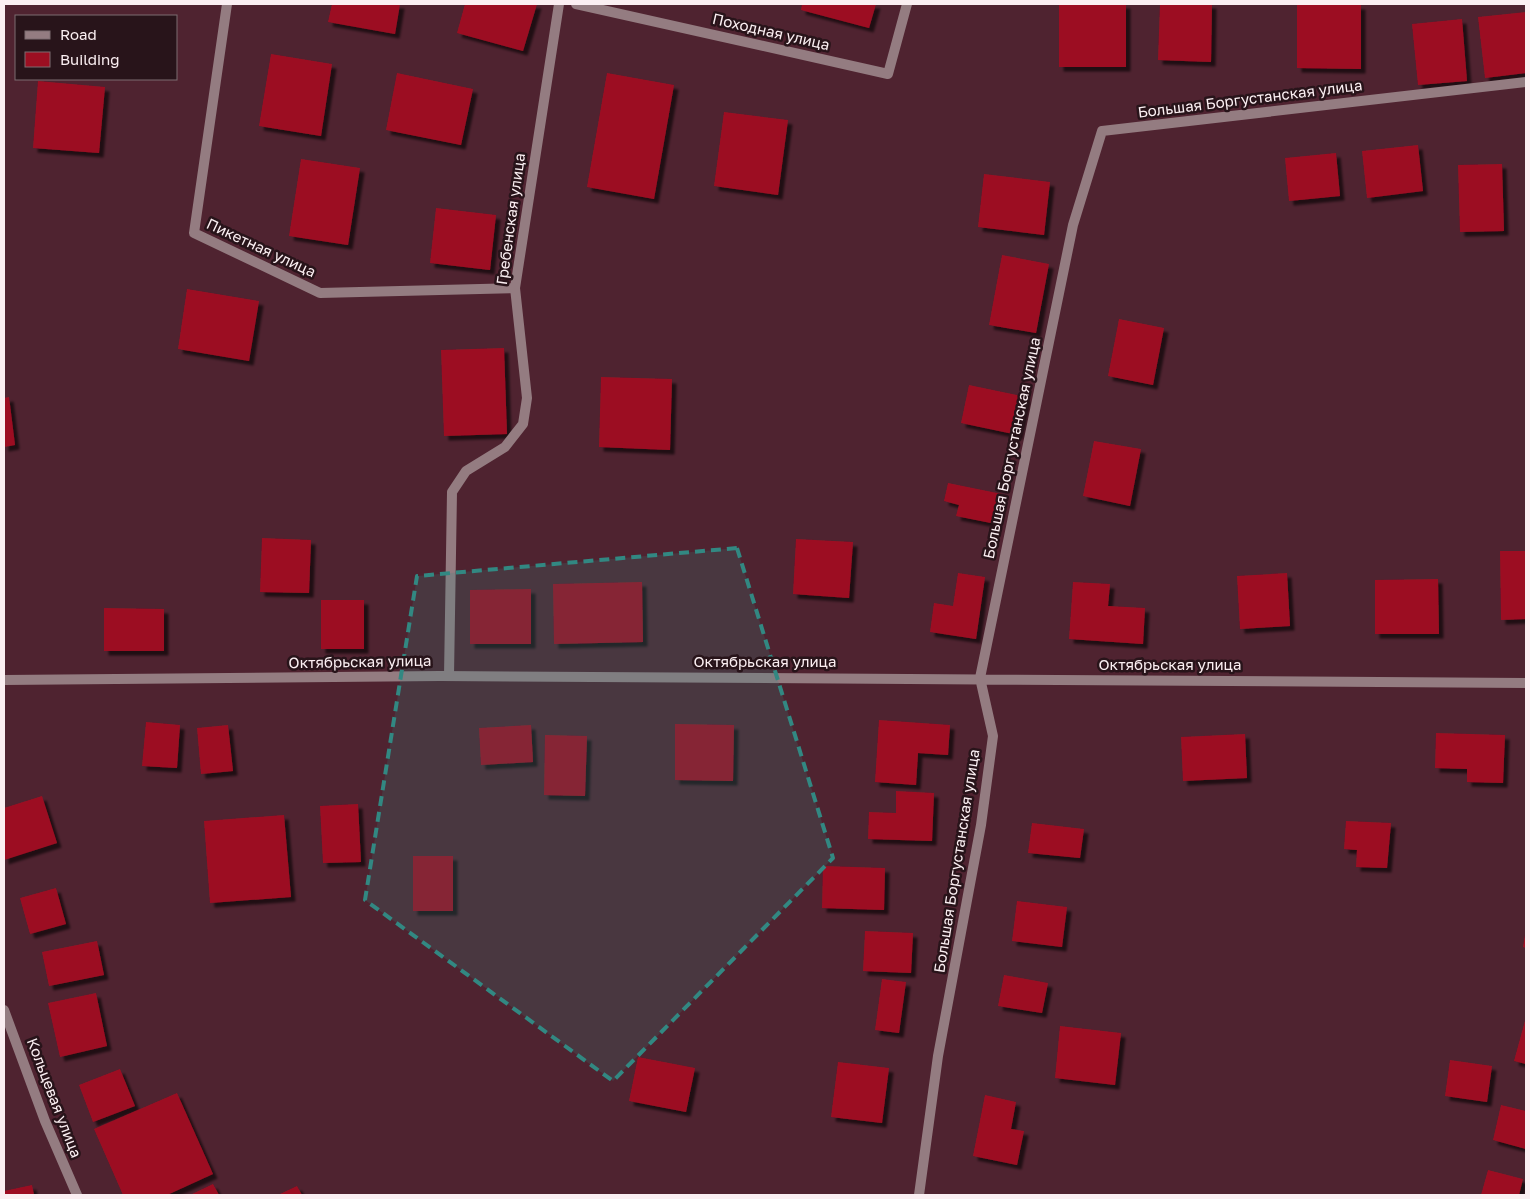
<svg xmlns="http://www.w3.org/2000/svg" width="1530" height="1199" font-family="'Golos Text',sans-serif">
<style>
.building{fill:#9c0f22;filter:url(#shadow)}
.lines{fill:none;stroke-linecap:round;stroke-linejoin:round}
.minor{stroke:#947c81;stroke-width:10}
.marked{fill:#328882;fill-opacity:0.2;stroke:#328882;stroke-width:4;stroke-dasharray:10 6;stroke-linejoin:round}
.labels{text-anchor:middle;stroke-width:5;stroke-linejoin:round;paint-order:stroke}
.street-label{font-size:15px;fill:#fbeff2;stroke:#28141a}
</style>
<defs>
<filter id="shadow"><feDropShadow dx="4.5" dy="4.5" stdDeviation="1" flood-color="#0009"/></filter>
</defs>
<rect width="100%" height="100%" fill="#4f2330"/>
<path class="building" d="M 332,4 L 400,4 L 395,34 L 328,22 Z
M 465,4 L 537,4 L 523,51 L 457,33 Z
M 802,4 L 876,4 L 869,28 L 801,10 Z
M 1059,4 L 1126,4 L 1126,67 L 1059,67 Z
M 1160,4 L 1212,4 L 1211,62 L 1158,60 Z
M 1297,5 L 1361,5 L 1361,69 L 1297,68 Z
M 1526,12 L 1526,73 L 1485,78 L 1478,17 Z
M 1462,19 L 1467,81 L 1418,85 L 1412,24 Z
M 271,54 L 332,64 L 321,136 L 259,126 Z
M 397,73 L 473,89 L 461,145 L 386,130 Z
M 607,73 L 674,85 L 654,199 L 587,187 Z
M 38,81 L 105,87 L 99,153 L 33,148 Z
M 724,112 L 788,120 L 778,195 L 714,186 Z
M 1418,145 L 1423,191 L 1367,198 L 1362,151 Z
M 1336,153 L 1340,196 L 1289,201 L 1285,158 Z
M 301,159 L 360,168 L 348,245 L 289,236 Z
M 1502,164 L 1504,231 L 1460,232 L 1458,165 Z
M 984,174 L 1050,182 L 1044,235 L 978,227 Z
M 436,208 L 496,215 L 490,270 L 430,263 Z
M 1002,255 L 1049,264 L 1036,333 L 989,325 Z
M 187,289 L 259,301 L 249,361 L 178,349 Z
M 1119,319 L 1164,328 L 1153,385 L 1108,376 Z
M 504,348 L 507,434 L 444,436 L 441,350 Z
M 601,377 L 672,379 L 670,450 L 599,447 Z
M 969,385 L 1026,397 L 1018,435 L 961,423 Z
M 9,397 L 15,445 L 4,447 L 4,398 Z
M 1094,441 L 1141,449 L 1130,506 L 1083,496 Z
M 948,483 L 1002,494 L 996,524 L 956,516 L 959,505 L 944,501 Z
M 262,538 L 311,540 L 309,593 L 260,592 Z
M 796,539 L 853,542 L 849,598 L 793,594 Z
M 1500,551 L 1526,551 L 1526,619 L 1501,620 Z
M 958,573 L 985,577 L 976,639 L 930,632 L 934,603 L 953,606 Z
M 1287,573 L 1290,626 L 1240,629 L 1237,576 Z
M 1438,579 L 1439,634 L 1375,634 L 1375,580 Z
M 642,582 L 643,642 L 554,644 L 553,584 Z
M 1073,582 L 1110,584 L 1108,606 L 1145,608 L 1143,644 L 1069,639 Z
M 531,589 L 531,644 L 470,644 L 470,590 Z
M 321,600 L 364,600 L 364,649 L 321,649 Z
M 104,608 L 164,609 L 164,651 L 104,651 Z
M 879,720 L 950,725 L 948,755 L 918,753 L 916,785 L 875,782 Z
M 146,722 L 180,725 L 177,768 L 142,766 Z
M 675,724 L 734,725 L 733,781 L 675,780 Z
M 228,725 L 233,771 L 201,774 L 197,728 Z
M 531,725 L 533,762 L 481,765 L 479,728 Z
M 1436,733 L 1505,735 L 1503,783 L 1467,782 L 1467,769 L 1435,768 Z
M 1245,734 L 1247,778 L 1183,781 L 1181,737 Z
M 545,735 L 587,736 L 585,796 L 544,795 Z
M 896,791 L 934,793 L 932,841 L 868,839 L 869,812 L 896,813 Z
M 42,796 L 57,843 L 4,860 L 4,808 Z
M 358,804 L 361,862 L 323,863 L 320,806 Z
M 284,815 L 291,897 L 210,903 L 204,821 Z
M 1346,821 L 1391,823 L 1387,868 L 1356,867 L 1357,850 L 1344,849 Z
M 1032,823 L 1084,829 L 1080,858 L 1028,853 Z
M 413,856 L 453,856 L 453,911 L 413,911 Z
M 823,866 L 885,868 L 884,910 L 822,908 Z
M 56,888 L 66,924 L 30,934 L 20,898 Z
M 1017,901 L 1067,907 L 1062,947 L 1012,941 Z
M 865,931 L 913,933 L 911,973 L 863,971 Z
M 1525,935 L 1526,936 L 1526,948 L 1523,947 Z
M 97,941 L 104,975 L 49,986 L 42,952 Z
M 1004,975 L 1048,983 L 1042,1013 L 998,1006 Z
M 882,979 L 906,982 L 899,1033 L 875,1030 Z
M 96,993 L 107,1046 L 60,1057 L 48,1003 Z
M 1526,1017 L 1526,1064 L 1514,1061 Z
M 1060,1026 L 1121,1033 L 1115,1085 L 1055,1078 Z
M 638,1057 L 695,1068 L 686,1112 L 629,1101 Z
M 1450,1060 L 1492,1066 L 1487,1102 L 1445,1096 Z
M 838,1062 L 889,1068 L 882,1123 L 831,1117 Z
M 120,1069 L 135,1106 L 93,1122 L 79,1085 Z
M 177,1093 L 213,1174 L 167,1195 L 123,1195 L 94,1129 Z
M 985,1095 L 1016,1102 L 1011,1129 L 1024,1131 L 1017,1165 L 973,1156 Z
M 1501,1105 L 1526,1111 L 1526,1149 L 1493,1140 Z
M 1488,1170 L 1523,1179 L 1519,1195 L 1481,1195 Z
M 213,1184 L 219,1195 L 190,1195 Z
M 32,1185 L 34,1195 L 4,1195 L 4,1191 Z
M 297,1186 L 302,1195 L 278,1195 Z"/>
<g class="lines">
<path class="minor" d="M 227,4 L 194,233 L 320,293 L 515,288
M 576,4 L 888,74 L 907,4
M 449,676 L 452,492 L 466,471 L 505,447 L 523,424 L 527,398 L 515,288 L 559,4
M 4,680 L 440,676 L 1526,683
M 4,1010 L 45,1121 L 77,1195
M 919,1195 L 938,1056 L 981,825 L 993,736 L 980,678 L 1073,225 L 1102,131 L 1526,82"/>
</g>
<path class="marked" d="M 737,548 L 833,858 L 613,1081 L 365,900 L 417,576 Z"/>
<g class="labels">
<g class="street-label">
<text transform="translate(771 32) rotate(13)" y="5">Походная улица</text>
<text transform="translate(1250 99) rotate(-7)" y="5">Большая Боргустанская улица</text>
<text transform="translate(511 219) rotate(-82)" y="5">Гребенская улица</text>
<text transform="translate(261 248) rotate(25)" y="5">Пикетная улица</text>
<text transform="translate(1012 448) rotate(-78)" y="5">Большая Боргустанская улица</text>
<text transform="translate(360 662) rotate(-1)" y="5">Октябрьская улица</text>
<text x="765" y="667">Октябрьская улица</text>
<text x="1170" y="670">Октябрьская улица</text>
<text transform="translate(957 861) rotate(-81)" y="5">Большая Боргустанская улица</text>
<text transform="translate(54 1098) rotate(69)" y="5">Кольцевая улица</text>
</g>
</g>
<rect width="1530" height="1199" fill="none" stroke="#fbeff2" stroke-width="10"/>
<rect x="15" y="15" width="162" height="65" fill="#28141a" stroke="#7c6c70"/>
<rect x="25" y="31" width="25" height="8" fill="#947c81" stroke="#7c6c70"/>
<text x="60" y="40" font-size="15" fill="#fbeff2">Road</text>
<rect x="25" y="52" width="25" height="15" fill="#9c0f22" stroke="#7c6c70"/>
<text x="60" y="65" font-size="15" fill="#fbeff2">Building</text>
</svg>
